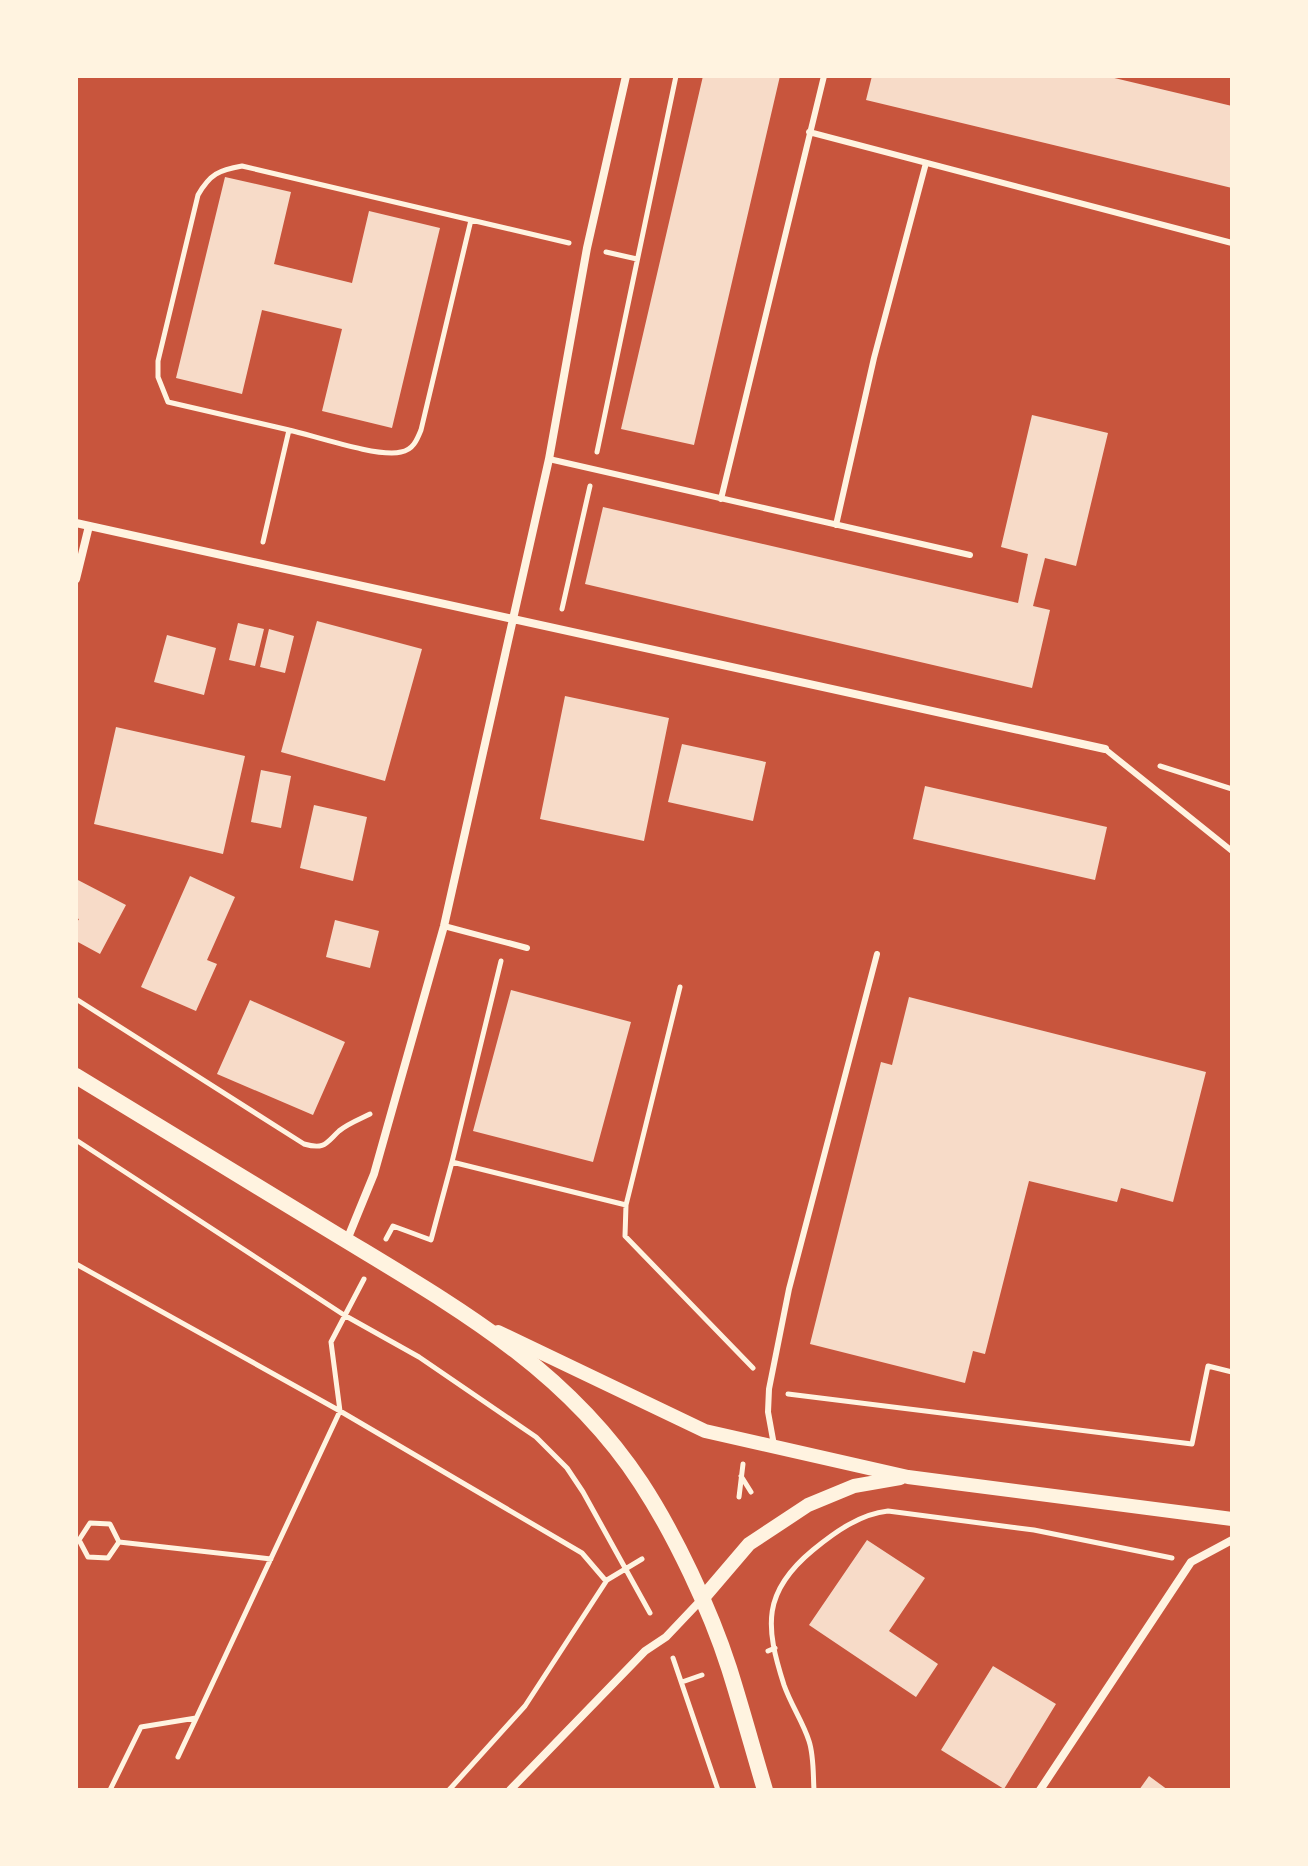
<svg xmlns="http://www.w3.org/2000/svg" width="1308" height="1866" font-family="'Fira Sans Condensed',sans-serif">
<style>
.building{fill:#f7dbc8}
.lines{fill:none;stroke-linecap:round;stroke-linejoin:round}
.path{stroke:#fff3e0;stroke-width:5}
.service{stroke:#fff3e0;stroke-width:6}
.minor{stroke:#fff3e0;stroke-width:8}
.tertiary{stroke:#fff3e0;stroke-width:14}
.secondary{stroke:#fff3e0;stroke-width:16}
</style>
<rect width="100%" height="100%" fill="#c8553d"/>
<path class="building" d="M 703,76 L 780,76 L 694,445 L 621,429 Z
M 872,76 L 1106,76 L 1232,106 L 1232,188 L 866,100 Z
M 225,177 L 291,192 L 274,264 L 352,283 L 369,211 L 440,228 L 392,428 L 322,411 L 342,329 L 262,310 L 242,394 L 176,378 Z
M 1032,415 L 1108,433 L 1076,566 L 1045,558 L 1033,606 L 1050,610 L 1032,688 L 585,584 L 603,507 L 1018,603 L 1028,554 L 1001,547 Z
M 317,621 L 422,649 L 385,781 L 281,752 Z
M 238,623 L 264,629 L 255,666 L 229,660 Z
M 269,629 L 294,636 L 285,673 L 260,667 Z
M 167,635 L 216,648 L 204,695 L 154,682 Z
M 565,696 L 669,718 L 644,841 L 540,819 Z
M 116,727 L 245,756 L 223,854 L 94,824 Z
M 682,744 L 766,762 L 753,821 L 668,802 Z
M 261,770 L 291,776 L 281,828 L 251,822 Z
M 925,786 L 1107,827 L 1095,880 L 913,839 Z
M 314,805 L 367,817 L 353,881 L 300,868 Z
M 190,876 L 235,897 L 207,960 L 217,964 L 196,1011 L 141,987 Z
M 76,879 L 126,905 L 100,954 L 76,941 L 76,924 L 79,919 L 76,918 Z
M 335,920 L 379,931 L 370,968 L 326,957 Z
M 511,990 L 631,1022 L 593,1162 L 473,1131 Z
M 909,997 L 1206,1072 L 1173,1202 L 1121,1188 L 1117,1202 L 1029,1181 L 985,1354 L 973,1351 L 965,1383 L 810,1344 L 881,1062 L 892,1065 Z
M 250,1000 L 345,1042 L 313,1115 L 217,1074 Z
M 867,1540 L 925,1578 L 889,1631 L 938,1664 L 916,1697 L 809,1625 Z
M 993,1666 L 1056,1704 L 1004,1789 L 941,1750 Z
M 1149,1776 L 1168,1790 L 1139,1790 Z"/>
<g class="lines">
<path class="path" d="M 606,252 L 637,259
M 289,430 L 168,402 L 158,377 L 158,361 L 198,195 C 210,174 219,170 242,166 L 471,220
M 597,452 L 676,76
M 263,542 L 289,430 C 315,436 379,458 401,452 C 413,450 417,440 421,430 L 471,220 L 569,243
M 562,609 L 590,486
M 1160,766 L 1232,789
M 501,961 L 452,1162 L 626,1205 L 680,987
M 76,999 L 304,1144 C 325,1150 326,1143 339,1131 C 347,1124 360,1119 370,1114
M 76,1140 L 344,1315 L 419,1357 L 536,1437 L 567,1468 L 583,1492 L 650,1613
M 626,1205 L 625,1236 L 753,1368
M 386,1239 L 393,1226 L 431,1240 L 452,1162
M 76,1264 L 340,1411 L 582,1553 L 606,1581
M 788,1394 L 1192,1444 L 1208,1366 L 1232,1372
M 741,1476 L 751,1492
M 739,1497 L 743,1464
M 90,1523 L 110,1524 L 119,1542 L 108,1558 L 88,1557 L 79,1540 Z
M 119,1542 L 271,1559
M 768,1651 L 775,1648
M 673,1658 L 718,1790
M 682,1682 L 702,1675
M 178,1757 L 340,1411 L 331,1342 L 364,1279
M 110,1790 L 141,1727 L 196,1718
M 449,1790 L 525,1706 L 607,1580 L 642,1559
M 814,1790 C 813,1775 814,1756 809,1741 C 803,1722 791,1705 784,1685 C 765,1626 762,1592 813,1550 C 835,1532 860,1514 888,1511 L 1034,1530 L 1172,1558"/>
<path class="service" d="M 809,132 L 1232,243
M 549,459 L 970,555
M 721,499 L 824,76
M 836,525 L 874,358 L 926,163
M 1105,749 L 1232,851
M 444,926 L 527,948
M 774,1445 L 768,1412 L 769,1389 L 789,1289 L 877,954"/>
<path class="minor" d="M 76,523 L 1105,749
M 76,579 L 89,526
M 347,1240 L 374,1174 L 444,926 L 549,459 L 587,248 L 626,76
M 510,1790 L 645,1651 L 666,1637 L 702,1599
M 1040,1790 L 1191,1562 L 1232,1540"/>
<path class="tertiary" d="M 498,1332 L 705,1431 L 908,1477 L 1232,1519
M 702,1599 L 749,1544 L 808,1505 L 854,1486 L 900,1478"/>
<path class="secondary" d="M 76,1076 C 160,1127 245,1179 329,1230 C 447,1302 563,1364 641,1483 C 675,1535 710,1609 729,1668 C 742,1709 753,1750 765,1790"/>
</g>
<rect width="1308" height="1866" fill="none" stroke="#fff3e0" stroke-width="156"/>
</svg>
